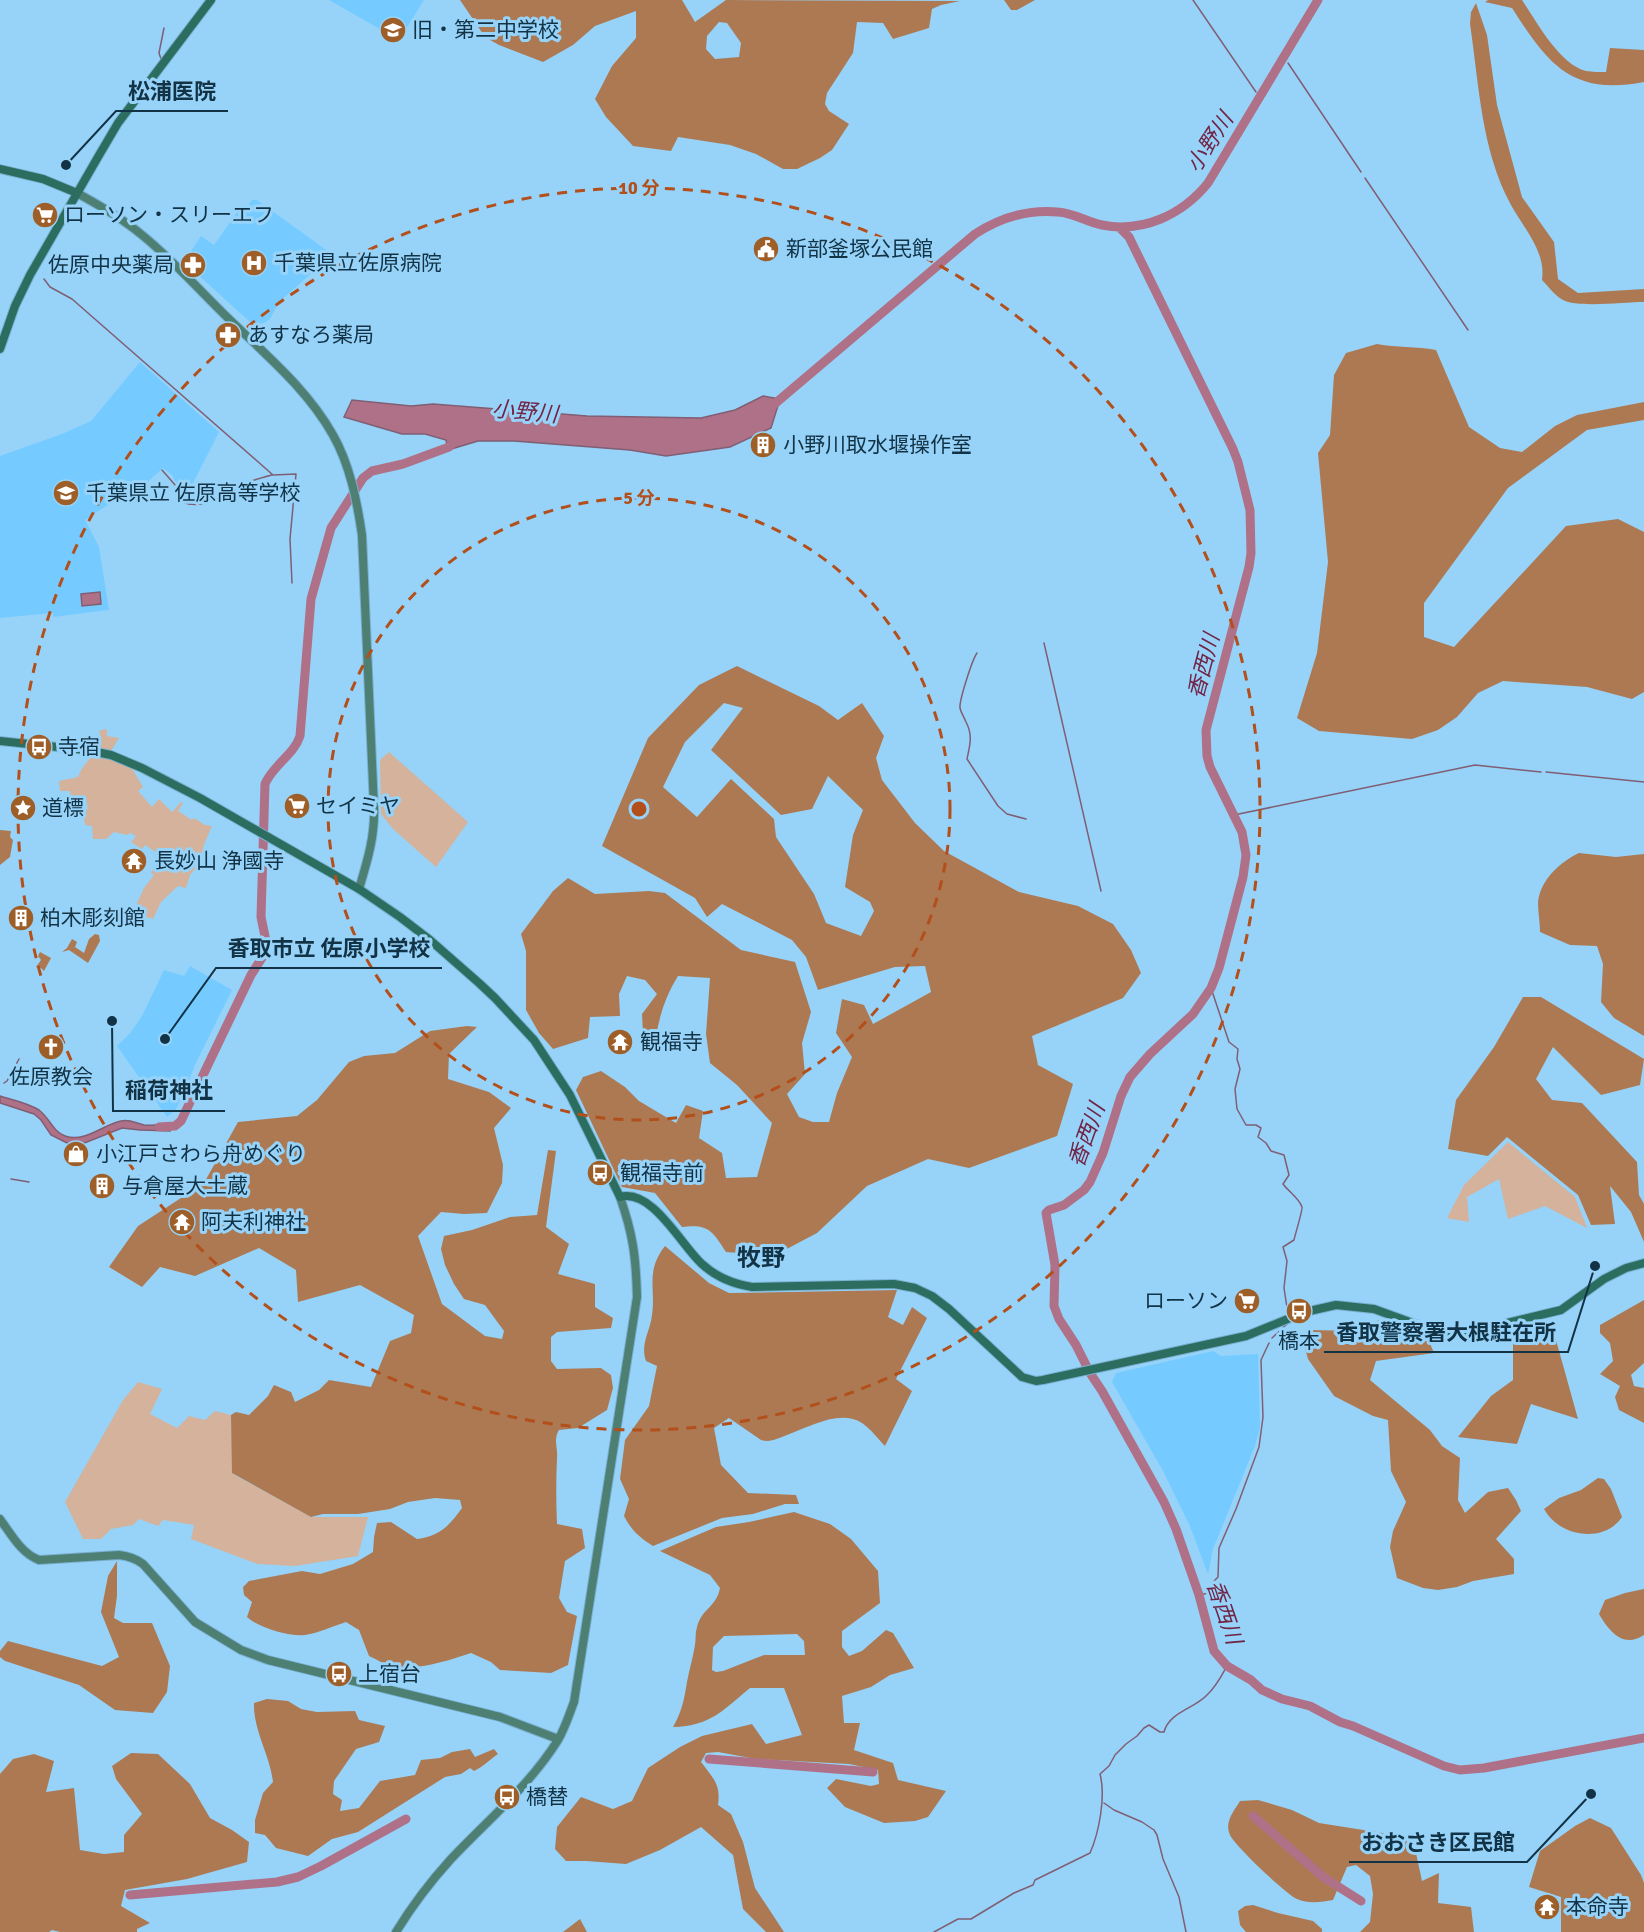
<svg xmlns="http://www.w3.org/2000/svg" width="1644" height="1932" font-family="Signika,'Noto Sans JP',sans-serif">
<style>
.built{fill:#75cbff}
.green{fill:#d4b29b}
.forest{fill:#ad7953;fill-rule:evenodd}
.water{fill:#af7187;stroke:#805e73;stroke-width:1.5}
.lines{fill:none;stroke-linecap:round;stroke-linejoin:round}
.stream{stroke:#805e73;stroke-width:1.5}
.river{stroke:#af7187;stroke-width:9}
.secondary-casing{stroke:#7ab0d1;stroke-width:10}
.primary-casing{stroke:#7ab0d1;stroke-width:10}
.secondary{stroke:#4e7f73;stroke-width:8}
.primary{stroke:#2b6d5f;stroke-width:8}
.ring{fill:none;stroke:#b24f1a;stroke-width:3;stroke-dasharray:10 8}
.labels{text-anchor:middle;stroke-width:6;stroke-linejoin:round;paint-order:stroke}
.poi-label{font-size:21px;fill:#123245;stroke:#97d3f9;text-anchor:start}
.water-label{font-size:22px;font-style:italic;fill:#712445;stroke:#97d3f9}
.quarter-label{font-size:24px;font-weight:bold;fill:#123245;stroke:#97d3f9}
.centre{fill:#b24f1a;stroke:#97d3f9;stroke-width:3}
.ring-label{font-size:18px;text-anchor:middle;font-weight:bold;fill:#b24f1a;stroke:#97d3f9;stroke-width:6;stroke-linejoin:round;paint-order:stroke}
.leader{fill:none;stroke:#123245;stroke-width:2}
.callout-dot{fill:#123245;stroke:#97d3f9;stroke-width:2}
.callout-label{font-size:22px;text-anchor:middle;font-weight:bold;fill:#123245;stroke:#97d3f9;stroke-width:6;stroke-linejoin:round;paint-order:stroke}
</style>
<rect width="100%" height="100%" fill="#97d3f9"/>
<path class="built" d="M 329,0 L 424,0 L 399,40 Z
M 252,200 L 257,200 L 329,252 L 322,264 L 279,302 L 270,319 L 262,324 L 250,322 L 184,262 L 201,236 L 214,245 L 238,211 L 243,214 Z
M 140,362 L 219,432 L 185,499 L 172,475 L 163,468 L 141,488 L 119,502 L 115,500 L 85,520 L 99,547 L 109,610 L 53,617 L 53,613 L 0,618 L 0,456 L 62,434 L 91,421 Z
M 190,966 L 232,990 L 195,1065 L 184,1093 L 176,1109 L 167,1117 L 117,1046 L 131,1032 L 142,1016 L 164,970 L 184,976 Z
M 1213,1351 L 1221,1356 L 1258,1354 L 1260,1427 L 1255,1446 L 1213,1549 L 1208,1574 L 1189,1524 L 1163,1471 L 1112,1382 L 1116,1373 Z"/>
<path class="green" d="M 105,729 L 107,730 L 107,736 L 119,738 L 111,751 L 95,747 L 101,738 L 99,731 Z
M 389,752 L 468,822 L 436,867 L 393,829 L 381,814 L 380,760 Z
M 92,755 L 106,758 L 131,767 L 143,787 L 138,791 L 152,807 L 159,799 L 172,812 L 181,802 L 183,803 L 178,811 L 192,820 L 194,818 L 205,825 L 212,826 L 203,847 L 209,852 L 190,875 L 186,888 L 178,886 L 161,902 L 153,919 L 133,912 L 144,888 L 154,875 L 151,873 L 162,856 L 145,845 L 142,849 L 131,842 L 136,836 L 130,833 L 127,835 L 114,832 L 106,839 L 93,839 L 92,826 L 85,825 L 83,810 L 88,809 L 86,799 L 71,800 L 70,791 L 60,791 L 59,781 L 78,777 L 81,770 Z
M 1508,1142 L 1575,1197 L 1587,1228 L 1545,1206 L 1508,1219 L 1499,1179 L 1467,1197 L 1469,1222 L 1447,1218 L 1464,1185 Z
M 138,1382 L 162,1389 L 150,1414 L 177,1428 L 189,1416 L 205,1420 L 215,1411 L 231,1415 L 233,1474 L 311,1517 L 368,1517 L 358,1556 L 295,1566 L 257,1564 L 191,1539 L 194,1525 L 163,1520 L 158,1526 L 139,1519 L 133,1525 L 111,1529 L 101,1539 L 83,1539 L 65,1502 L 123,1400 Z"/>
<path class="forest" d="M 460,0 L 682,0 L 695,22 L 726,0 L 960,1 L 941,5 L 932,9 L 929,28 L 893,39 L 883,23 L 857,22 L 853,53 L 827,93 L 825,104 L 829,111 L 849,124 L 832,150 L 820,158 L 797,169 L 783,169 L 756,154 L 730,145 L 678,137 L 671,151 L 633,146 L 606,117 L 595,99 L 612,66 L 636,38 L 636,11 L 595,26 L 573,45 L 543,62 L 499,45 L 485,37 ZM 719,22 L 727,23 L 741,43 L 739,57 L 715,59 L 706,49 L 707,36 Z
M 1004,0 L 1035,0 L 1017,10 L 1011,10 Z
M 1488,0 L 1522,0 C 1537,22 1559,64 1586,71 C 1592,72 1600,72 1606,72 L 1610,48 L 1644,50 L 1644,82 C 1571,96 1548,64 1512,8 L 1485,2 Z
M 1476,3 L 1487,35 L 1497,105 L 1522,197 L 1554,242 L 1558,279 L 1578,293 L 1644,289 L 1644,302 C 1626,302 1577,308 1563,300 C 1555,296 1548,286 1542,280 C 1546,251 1524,229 1511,205 C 1481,150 1479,84 1470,24 L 1471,12 Z
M 1377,344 C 1397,348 1416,346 1436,350 L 1469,427 L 1500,448 L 1522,452 L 1555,426 L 1577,415 L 1644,402 L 1644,420 L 1587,430 L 1508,488 L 1424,603 L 1424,637 L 1454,647 L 1566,526 L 1618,519 L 1644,532 L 1644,692 L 1632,699 L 1587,687 L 1503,681 L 1478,693 L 1457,717 L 1438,730 L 1412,739 L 1319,731 L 1297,718 L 1317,653 L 1328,562 L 1318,453 L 1330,435 L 1334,375 L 1346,353 Z
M 737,666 L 819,706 L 838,720 L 862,703 L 884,736 L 876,758 L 882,780 L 915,823 L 944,851 L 1019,892 L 1078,906 L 1113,924 L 1131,950 L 1141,973 L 1123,998 L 1032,1036 L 1038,1065 L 1073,1084 L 1057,1136 L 969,1168 L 928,1159 L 867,1186 L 817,1233 L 781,1252 L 750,1254 L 726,1252 C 712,1230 708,1224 682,1227 L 655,1193 L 622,1187 L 576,1090 L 583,1077 L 601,1071 L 625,1087 L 639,1101 L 676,1123 L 686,1105 L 703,1111 L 699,1138 L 722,1153 L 726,1178 L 757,1177 L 772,1123 L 737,1085 L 710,1063 L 706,1034 L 710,978 L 678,976 C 662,1002 658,1023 653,1053 L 644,1053 L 642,1014 L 657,994 L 645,980 L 627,976 L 619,994 L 620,1016 L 590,1017 L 588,1038 L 553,1049 L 539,1033 L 526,1010 L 526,951 L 521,934 L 553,891 L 568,878 L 595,894 L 649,891 L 665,893 L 741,950 L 795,962 L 811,1012 L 802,1043 L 805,1074 L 787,1094 L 799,1117 L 813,1122 L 829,1122 L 837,1093 L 852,1057 L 836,1033 L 842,999 L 864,1005 L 873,1024 L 931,992 L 925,966 L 895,967 L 818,990 L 806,957 L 792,940 L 722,904 L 707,917 L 695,898 L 602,846 L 648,738 L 699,685 ZM 724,703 L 743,708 L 711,750 L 781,815 L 812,809 L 828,776 L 863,810 L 853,835 L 845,887 L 870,902 L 874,911 L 861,936 L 826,923 L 814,894 L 776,837 L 774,819 L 731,779 L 697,817 L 663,787 L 685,742 Z
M 0,830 L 11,831 L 10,837 L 13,840 L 10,857 L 0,865 Z
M 1579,853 L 1616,857 L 1644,854 L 1644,1036 L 1614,1018 L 1601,1002 L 1603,964 L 1597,946 L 1570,945 L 1540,932 C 1540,923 1538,912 1538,903 C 1540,880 1560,862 1579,853 Z
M 95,934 L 99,935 L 100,941 L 88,963 L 69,950 L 62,952 L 67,948 L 72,939 L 77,942 L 75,947 L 84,953 L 89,939 Z
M 40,952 L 51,958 L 44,971 L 41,968 L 36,967 L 41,960 L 38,956 Z
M 1523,997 L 1541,997 L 1644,1059 L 1640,1085 L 1601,1095 L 1553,1047 L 1536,1079 L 1552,1100 L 1582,1103 L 1637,1162 L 1639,1195 L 1644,1204 L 1644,1242 L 1631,1212 L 1610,1186 L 1615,1224 L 1591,1225 L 1578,1195 L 1507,1137 L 1488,1156 L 1448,1149 L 1456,1100 L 1494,1047 Z
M 467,1026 L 477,1027 L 449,1054 L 448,1079 L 489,1092 L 511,1108 L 494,1128 L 503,1165 L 502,1183 L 487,1213 L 464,1214 L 441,1212 L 418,1236 L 442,1304 L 485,1336 L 502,1339 L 504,1331 L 485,1305 L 464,1299 L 454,1284 L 445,1265 L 441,1249 L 444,1236 L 472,1230 L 510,1217 L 537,1215 L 548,1150 L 556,1151 L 546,1227 L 569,1244 L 558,1274 L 595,1284 L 595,1307 L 613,1318 L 611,1328 L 557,1332 L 551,1337 L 551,1361 L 557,1369 L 601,1368 L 611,1375 L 613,1388 L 607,1410 L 578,1428 L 559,1430 C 553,1440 558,1447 557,1458 C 556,1480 556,1502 557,1524 L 582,1529 L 585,1548 L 565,1561 L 559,1598 L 567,1612 L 577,1616 L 568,1665 L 551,1673 L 500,1670 L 491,1662 L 471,1653 C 446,1661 419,1671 391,1666 C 384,1664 376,1659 369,1656 L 359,1630 L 346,1622 C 333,1626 319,1633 305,1635 C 290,1637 259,1628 247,1617 L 252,1602 L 244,1595 L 243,1587 L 249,1581 L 302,1571 L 320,1574 L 353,1564 L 373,1552 L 374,1537 L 377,1523 L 391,1522 L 417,1539 C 440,1536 449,1526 462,1508 L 460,1500 L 435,1498 L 408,1502 L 390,1509 L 358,1514 L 323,1514 L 311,1517 L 232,1473 L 231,1415 L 236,1412 L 249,1415 L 268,1396 L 274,1385 L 291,1392 L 295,1402 L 319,1390 L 329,1380 L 371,1387 L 390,1341 L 411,1333 L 414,1315 L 360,1285 L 298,1302 L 296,1270 L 259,1248 L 195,1276 L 160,1267 L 142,1287 L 109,1267 L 138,1226 L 204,1183 L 238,1122 L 297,1116 L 317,1100 L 349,1062 L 364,1056 L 395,1053 L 430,1031 Z
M 665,1246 L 709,1283 L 729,1293 L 897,1290 L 888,1317 L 903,1325 L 912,1307 L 927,1318 L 896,1379 L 912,1391 L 885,1446 C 878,1439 871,1429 862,1423 C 840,1409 809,1427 787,1435 C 778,1438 771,1443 761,1440 L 729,1418 L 714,1428 L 721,1465 L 748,1493 L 796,1495 L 799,1504 L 785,1504 L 753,1514 L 722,1518 L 653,1546 C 640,1538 631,1530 624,1516 L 629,1499 L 620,1479 L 625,1440 L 649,1406 L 657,1366 L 646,1361 C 640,1344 650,1332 652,1315 C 656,1287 645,1272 665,1246 Z
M 1644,1300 L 1644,1363 L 1631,1375 L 1634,1386 L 1644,1388 L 1644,1423 L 1619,1410 L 1615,1397 L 1620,1386 L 1600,1374 L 1613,1361 L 1610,1343 L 1600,1333 L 1600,1325 Z
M 1379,1320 L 1426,1334 L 1434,1353 L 1376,1361 L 1370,1380 L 1430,1430 L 1442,1446 L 1460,1458 L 1458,1500 L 1465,1513 L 1488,1492 L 1508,1488 L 1516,1500 L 1521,1511 L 1496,1539 L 1514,1559 L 1514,1574 L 1473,1581 L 1457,1587 L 1438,1590 L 1423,1588 L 1397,1578 L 1390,1547 L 1393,1531 L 1406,1502 L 1391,1471 L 1388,1420 L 1373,1416 L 1334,1396 L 1308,1359 L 1305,1348 L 1309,1330 L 1357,1331 Z
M 1551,1322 L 1578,1419 L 1531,1404 L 1517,1444 L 1458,1437 L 1491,1396 L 1513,1380 L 1513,1334 Z
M 1598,1478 L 1604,1479 L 1611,1489 L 1622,1517 C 1604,1544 1559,1537 1544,1509 L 1559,1498 L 1581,1490 Z
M 794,1512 L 830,1524 L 851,1539 L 878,1571 L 880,1603 L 842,1631 L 842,1647 L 849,1656 L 862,1651 L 886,1630 L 893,1633 L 914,1668 L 890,1675 L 871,1687 L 842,1696 L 844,1723 L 860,1723 L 854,1750 L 893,1763 L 898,1780 L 946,1791 L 928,1817 L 915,1821 L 884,1823 L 845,1807 L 827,1788 L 836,1779 L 871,1786 L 879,1784 L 878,1770 L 849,1764 L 756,1759 L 718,1752 L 706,1753 L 701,1762 C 713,1778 721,1784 718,1805 L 731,1814 L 743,1842 L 755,1888 L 784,1932 L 766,1932 L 743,1909 L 733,1855 L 701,1827 L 660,1850 L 626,1864 L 586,1861 L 566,1861 L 555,1849 L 557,1827 L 581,1797 L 613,1809 L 632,1801 L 648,1768 L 680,1747 L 702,1736 L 752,1724 L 766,1744 L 802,1735 L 784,1688 L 750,1688 C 723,1710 711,1726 673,1727 C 682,1711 684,1700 687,1682 C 689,1670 693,1658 695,1645 C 696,1639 695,1633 697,1627 C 702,1608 716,1608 720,1588 L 710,1575 L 660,1551 L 716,1527 L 749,1522 ZM 797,1634 L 804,1641 L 805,1655 L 764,1655 L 723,1671 L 716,1672 L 712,1670 L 713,1647 L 724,1636 Z
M 117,1561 L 117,1596 L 114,1618 L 123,1623 L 152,1623 L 170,1666 L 167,1692 L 153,1713 L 115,1710 L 79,1685 L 5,1661 L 0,1657 L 0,1651 L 8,1641 L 102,1666 L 119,1657 L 101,1612 L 108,1576 Z
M 1644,1589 L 1644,1635 C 1623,1649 1609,1631 1599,1614 L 1605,1600 L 1625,1593 Z
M 267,1699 L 288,1701 L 301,1709 L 317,1712 L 355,1711 L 359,1720 L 385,1726 L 379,1742 L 356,1749 L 334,1781 L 333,1794 L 342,1800 L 340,1811 L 359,1808 L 380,1781 L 415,1775 L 421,1760 L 440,1758 L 452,1752 L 470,1749 L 475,1757 L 494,1749 L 498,1754 C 489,1760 483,1767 474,1771 L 470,1768 L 461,1774 L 445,1777 L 358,1832 L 332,1839 L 308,1856 L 276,1848 L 265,1835 L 255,1833 L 255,1820 L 263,1793 L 273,1782 C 270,1755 253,1730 254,1703 Z
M 131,1753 L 158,1754 L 190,1784 L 210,1818 L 232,1830 L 249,1842 L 247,1862 L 187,1879 L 125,1890 L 121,1906 L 150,1923 L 137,1929 L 137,1932 L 60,1932 L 52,1930 L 49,1932 L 0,1932 L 0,1774 L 13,1759 L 34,1754 L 54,1761 L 46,1792 L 74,1788 L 80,1850 L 104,1854 L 124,1852 L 124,1835 L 142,1814 L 116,1779 L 112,1766 Z
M 1258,1800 L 1292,1810 L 1319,1823 L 1395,1835 L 1408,1840 L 1416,1853 L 1422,1881 L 1439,1873 L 1438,1903 L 1471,1907 L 1474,1932 L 1360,1932 L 1370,1922 L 1373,1894 L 1370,1876 L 1356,1865 L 1347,1867 L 1333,1900 C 1322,1902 1308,1904 1297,1899 C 1286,1894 1235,1846 1230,1835 C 1224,1822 1234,1811 1240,1801 Z
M 1590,1818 L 1611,1828 L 1641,1875 L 1644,1883 L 1644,1932 L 1561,1932 L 1561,1897 L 1529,1887 L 1540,1851 L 1575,1826 Z
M 1253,1905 L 1278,1913 L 1313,1921 L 1322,1929 L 1322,1932 L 1246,1932 L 1240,1925 L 1238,1911 L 1245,1906 Z
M 580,1919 L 587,1932 L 563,1932 Z"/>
<path class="water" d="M 763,396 L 780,399 L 771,428 L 730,447 L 666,456 L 630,450 L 514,441 L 478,441 L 448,450 L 446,440 L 425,434 L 402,434 L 344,417 L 352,400 L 411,406 L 433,404 L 587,416 L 701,418 L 735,410 Z
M 100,592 L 101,604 L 82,606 L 81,594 Z
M 0,1096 C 13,1100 28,1103 39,1110 C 49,1117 53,1132 65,1136 C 85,1143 102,1125 121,1121 C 130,1119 135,1123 144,1125 C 151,1126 159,1124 167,1124 L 170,1131 L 140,1130 L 122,1128 L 82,1144 L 67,1143 L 51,1135 L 41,1120 L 34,1114 L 0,1103 Z"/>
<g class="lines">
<path class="stream" d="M 1193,0 L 1256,92
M 1283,57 L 1284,58
M 161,59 L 159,53 L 164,28
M 1288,63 L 1361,172
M 1258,96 L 1260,98
M 1365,178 L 1468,330
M 44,279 L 50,287 L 72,299 L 273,475 L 296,474 L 290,539 L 292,583
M 162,470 L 176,486 L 183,502 C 204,512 230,490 249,482 C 256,479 264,477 272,475
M 1044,643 L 1101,891
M 977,653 C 972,660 959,701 960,708 C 961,713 964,717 966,722 C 973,735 970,745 967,759 L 998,806 L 1007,814 L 1026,819
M 1546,772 L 1644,782
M 1234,815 L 1475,765 L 1541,772
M 1211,988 L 1229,1042 L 1238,1049 L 1237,1059 L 1240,1069 L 1235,1089 L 1237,1109 L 1246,1125 L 1256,1125 L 1261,1128 L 1258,1137 L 1266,1143 L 1271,1151 L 1284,1155 L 1289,1175 L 1283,1184 C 1288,1191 1300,1199 1302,1207 C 1303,1209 1295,1235 1294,1240 L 1283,1247 L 1287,1261 L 1284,1288 L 1288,1314
M 4,1083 L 7,1081 L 19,1059
M 11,1179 L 29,1182
M 1272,1338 L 1288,1323
M 1199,1595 L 1209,1593 L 1212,1583 L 1218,1577 L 1219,1548 L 1236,1509 L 1259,1447 L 1263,1417 L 1261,1360 L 1269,1343
M 1104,1803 L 1114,1810 L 1142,1822 L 1154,1830 L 1157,1835 L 1163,1859 L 1179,1897 L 1186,1932
M 934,1932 L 958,1919 L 971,1919 L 1014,1893 L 1033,1885 L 1035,1880 L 1090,1853 C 1099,1833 1106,1796 1100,1774 L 1109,1766 L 1115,1755 L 1126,1744 L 1137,1736 L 1144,1728 L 1149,1725 L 1160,1732 L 1164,1732 C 1169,1712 1194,1709 1207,1695 C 1216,1687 1221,1677 1227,1666"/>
<path class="river" d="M 1119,227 L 1129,237 L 1233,449 L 1238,462 L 1250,510 L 1251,553 L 1249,567 L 1206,730 L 1207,756 L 1210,767 L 1242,832 L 1246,855 L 1243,877 L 1219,968 L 1211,988 L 1193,1014 L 1150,1054 L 1130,1077 L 1121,1096 L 1103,1153 L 1090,1182 L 1084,1190 L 1064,1205 L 1049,1210 L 1046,1213 L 1055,1265 L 1054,1306 L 1059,1319 L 1076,1345 L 1090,1373 L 1102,1391 L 1164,1502 L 1176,1529 L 1199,1595 L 1214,1651 L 1227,1666 L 1251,1680 L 1262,1690 L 1282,1699 L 1310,1706 L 1340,1722 L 1353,1726 L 1444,1766 L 1460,1770 L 1484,1768 L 1644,1738
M 771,407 L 975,234 C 1000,218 1028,209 1058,212 C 1074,213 1087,222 1102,225 C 1143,233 1182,215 1208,183 L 1318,0
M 159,1127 L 175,1126 L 181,1121 L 251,975 L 265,953 L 267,946 L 261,917 L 265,784 C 273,765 294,755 300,736 L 311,599 L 331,528 L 363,478 L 372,471 L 403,464 L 449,447 L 455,441
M 709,1759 L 873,1772
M 1253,1816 L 1323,1877 L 1361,1901
M 130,1895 L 277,1882 L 298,1877 L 321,1866 L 406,1819"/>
<defs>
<path id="secondary" d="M 77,193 C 99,205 122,218 142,235 C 172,259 202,293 230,320 C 267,356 307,389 333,435 C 350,465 357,501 362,535 L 374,808 C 375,837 367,862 359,889
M 0,1519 C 11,1534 21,1553 39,1560 L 119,1555 C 129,1556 135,1558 143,1564 L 195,1622 L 241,1650 L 268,1660 L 500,1717 L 558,1739
M 396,1932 C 412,1906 431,1881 451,1859 C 488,1820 530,1785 558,1740 C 565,1728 569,1715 574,1702 L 637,1297 C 636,1257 633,1234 620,1197"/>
<path id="primary" d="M 0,169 L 43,179 L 77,193
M 0,349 L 15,306 L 30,275 L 98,157 L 118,123 L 211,0
M 0,741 L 86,750 L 111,755 L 142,768 L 200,798 L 359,889 L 400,917 L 430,940 L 479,983 L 495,998 L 534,1040 L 570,1095 L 620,1197 C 652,1188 681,1245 702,1264 C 716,1277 733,1284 752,1287 L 894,1284 L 915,1288 L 932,1296 L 949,1309 L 1022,1377 L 1036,1381 L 1043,1380 L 1246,1336 L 1305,1312 L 1336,1305 L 1374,1309 L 1421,1326 L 1444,1331 L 1478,1330 L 1561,1310 L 1604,1279 L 1626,1268 L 1644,1263"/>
</defs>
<use href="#secondary" class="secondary-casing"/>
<use href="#primary" class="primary-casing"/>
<use href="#secondary" class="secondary"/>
<use href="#primary" class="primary"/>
</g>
<g class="ring">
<circle cx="639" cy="809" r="311"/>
<circle cx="639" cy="809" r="621"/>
</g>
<defs>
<symbol id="school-disc" viewBox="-11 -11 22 22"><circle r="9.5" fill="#9e5e28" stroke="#97d3f9"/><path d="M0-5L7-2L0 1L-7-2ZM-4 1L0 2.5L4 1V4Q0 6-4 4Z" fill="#fff"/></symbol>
<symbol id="supermarket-disc" viewBox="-11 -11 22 22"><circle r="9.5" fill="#9e5e28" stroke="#97d3f9"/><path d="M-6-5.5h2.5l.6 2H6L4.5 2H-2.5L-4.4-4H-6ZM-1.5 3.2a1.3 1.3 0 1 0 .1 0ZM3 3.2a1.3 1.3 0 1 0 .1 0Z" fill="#fff"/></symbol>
<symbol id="civic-disc" viewBox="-11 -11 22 22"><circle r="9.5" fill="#9e5e28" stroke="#97d3f9"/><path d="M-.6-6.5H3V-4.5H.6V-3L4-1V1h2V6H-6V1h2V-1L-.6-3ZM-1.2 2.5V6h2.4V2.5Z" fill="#fff"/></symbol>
<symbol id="hospital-disc" viewBox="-11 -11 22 22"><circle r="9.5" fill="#9e5e28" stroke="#97d3f9"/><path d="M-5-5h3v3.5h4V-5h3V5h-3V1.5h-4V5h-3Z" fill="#fff"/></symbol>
<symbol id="pharmacy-disc" viewBox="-11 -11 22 22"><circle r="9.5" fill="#9e5e28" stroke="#97d3f9"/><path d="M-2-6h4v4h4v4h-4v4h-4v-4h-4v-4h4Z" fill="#fff"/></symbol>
<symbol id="building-disc" viewBox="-11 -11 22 22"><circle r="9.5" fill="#9e5e28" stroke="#97d3f9"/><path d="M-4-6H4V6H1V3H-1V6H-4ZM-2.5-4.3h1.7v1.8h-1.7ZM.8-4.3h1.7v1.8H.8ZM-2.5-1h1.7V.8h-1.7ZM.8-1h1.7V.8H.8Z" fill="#fff"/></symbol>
<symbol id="bus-disc" viewBox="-11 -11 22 22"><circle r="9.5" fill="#9e5e28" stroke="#97d3f9"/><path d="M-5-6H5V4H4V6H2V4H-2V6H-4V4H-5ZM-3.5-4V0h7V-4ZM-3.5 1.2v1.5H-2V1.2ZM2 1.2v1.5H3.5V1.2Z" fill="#fff"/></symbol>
<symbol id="sight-disc" viewBox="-11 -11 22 22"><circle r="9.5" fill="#9e5e28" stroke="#97d3f9"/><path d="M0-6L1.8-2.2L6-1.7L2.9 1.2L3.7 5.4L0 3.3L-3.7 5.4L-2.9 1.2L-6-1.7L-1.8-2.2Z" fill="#fff"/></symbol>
<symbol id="temple-disc" viewBox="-11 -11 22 22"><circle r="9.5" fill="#9e5e28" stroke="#97d3f9"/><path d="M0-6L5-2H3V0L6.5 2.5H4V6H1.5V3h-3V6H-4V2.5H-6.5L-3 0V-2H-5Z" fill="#fff"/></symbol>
<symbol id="church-disc" viewBox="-11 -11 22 22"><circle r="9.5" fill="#9e5e28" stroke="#97d3f9"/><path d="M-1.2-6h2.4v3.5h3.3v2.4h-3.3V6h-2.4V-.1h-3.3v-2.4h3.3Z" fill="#fff"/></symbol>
<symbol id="shop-disc" viewBox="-11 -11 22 22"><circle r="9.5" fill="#9e5e28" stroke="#97d3f9"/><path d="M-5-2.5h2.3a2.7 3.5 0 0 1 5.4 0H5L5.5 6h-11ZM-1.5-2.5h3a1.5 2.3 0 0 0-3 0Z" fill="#fff"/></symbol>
</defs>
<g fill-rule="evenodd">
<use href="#school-disc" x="378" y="15" width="30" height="30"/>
<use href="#supermarket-disc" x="30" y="200" width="30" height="30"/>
<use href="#civic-disc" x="751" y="234" width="30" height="30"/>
<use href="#hospital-disc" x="239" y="248" width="30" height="30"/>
<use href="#pharmacy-disc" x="178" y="250" width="30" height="30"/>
<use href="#pharmacy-disc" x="213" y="320" width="30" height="30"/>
<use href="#building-disc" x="748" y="430" width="30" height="30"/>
<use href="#school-disc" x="51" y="478" width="30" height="30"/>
<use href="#bus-disc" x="24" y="732" width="30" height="30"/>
<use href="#supermarket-disc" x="282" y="791" width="30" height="30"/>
<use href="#sight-disc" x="8" y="793" width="30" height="30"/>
<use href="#temple-disc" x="119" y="846" width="30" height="30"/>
<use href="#building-disc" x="6" y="903" width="30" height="30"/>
<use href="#temple-disc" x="605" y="1027" width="30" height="30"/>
<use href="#church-disc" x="36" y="1032" width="30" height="30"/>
<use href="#shop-disc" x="61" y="1139" width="30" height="30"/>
<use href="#bus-disc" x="585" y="1158" width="30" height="30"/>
<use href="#building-disc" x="87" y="1171" width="30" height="30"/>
<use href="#temple-disc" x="167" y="1207" width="30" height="30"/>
<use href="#supermarket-disc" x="1232" y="1286" width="30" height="30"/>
<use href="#bus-disc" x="1284" y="1296" width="30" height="30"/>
<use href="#bus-disc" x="324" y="1659" width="30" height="30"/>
<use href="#bus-disc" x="492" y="1782" width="30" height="30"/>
<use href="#temple-disc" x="1532" y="1892" width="30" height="30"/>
</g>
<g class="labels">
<g class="poi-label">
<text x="412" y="37">旧・第二中学校</text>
<text x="64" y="222">ローソン・スリーエフ</text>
<text x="786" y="256">新部釜塚公民館</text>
<text x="274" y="270">千葉県立佐原病院</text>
<text x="174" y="272" text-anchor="end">佐原中央薬局</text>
<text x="248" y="342">あすなろ薬局</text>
<text x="783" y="452">小野川取水堰操作室</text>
<text x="86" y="500">千葉県立 佐原高等学校</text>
<text x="58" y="754">寺宿</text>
<text x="316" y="813">セイミヤ</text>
<text x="42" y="815">道標</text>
<text x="154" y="868">長妙山 浄國寺</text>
<text x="40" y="925">柏木彫刻館</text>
<text x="640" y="1049">観福寺</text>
<text x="51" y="1084" text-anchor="middle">佐原教会</text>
<text x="96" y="1161">小江戸さわら舟めぐり</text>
<text x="620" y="1180">観福寺前</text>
<text x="122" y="1193">与倉屋大土蔵</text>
<text x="201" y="1229">阿夫利神社</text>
<text x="1228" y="1308" text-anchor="end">ローソン</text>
<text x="1299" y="1348" text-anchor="middle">橋本</text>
<text x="358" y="1681">上宿台</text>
<text x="526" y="1804">橋替</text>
<text x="1566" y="1914">本命寺</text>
</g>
<g class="water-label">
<text transform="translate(1209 142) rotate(-57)" y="8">小野川</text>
<text transform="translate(525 411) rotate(5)" y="8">小野川</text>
<text transform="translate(1203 666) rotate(-75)" y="8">香西川</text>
<text transform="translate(1086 1135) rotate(-70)" y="8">香西川</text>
<text transform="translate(1225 1612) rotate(71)" y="8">香西川</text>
</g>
<g class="quarter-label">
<text x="761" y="1266">牧野</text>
</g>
</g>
<circle cx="639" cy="809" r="9" class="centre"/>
<g class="ring-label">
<text x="639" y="194">10 分</text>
<text x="639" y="504">5 分</text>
</g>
<path class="leader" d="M66 165L116 111H228M165 1039L216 968H442M112 1021L113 1111H225M1595 1266L1568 1352H1324M1591 1794L1527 1862H1349"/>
<g class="callout-dot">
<circle cx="66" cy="165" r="6"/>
<circle cx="165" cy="1039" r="6"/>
<circle cx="112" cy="1021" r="6"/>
<circle cx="1595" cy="1266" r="6"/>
<circle cx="1591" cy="1794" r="6"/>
</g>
<g class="callout-label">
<text x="172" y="99">松浦医院</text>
<text x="329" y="956">香取市立 佐原小学校</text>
<text x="169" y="1098">稲荷神社</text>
<text x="1446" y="1340">香取警察署大根駐在所</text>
<text x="1438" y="1850">おおさき区民館</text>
</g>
</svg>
